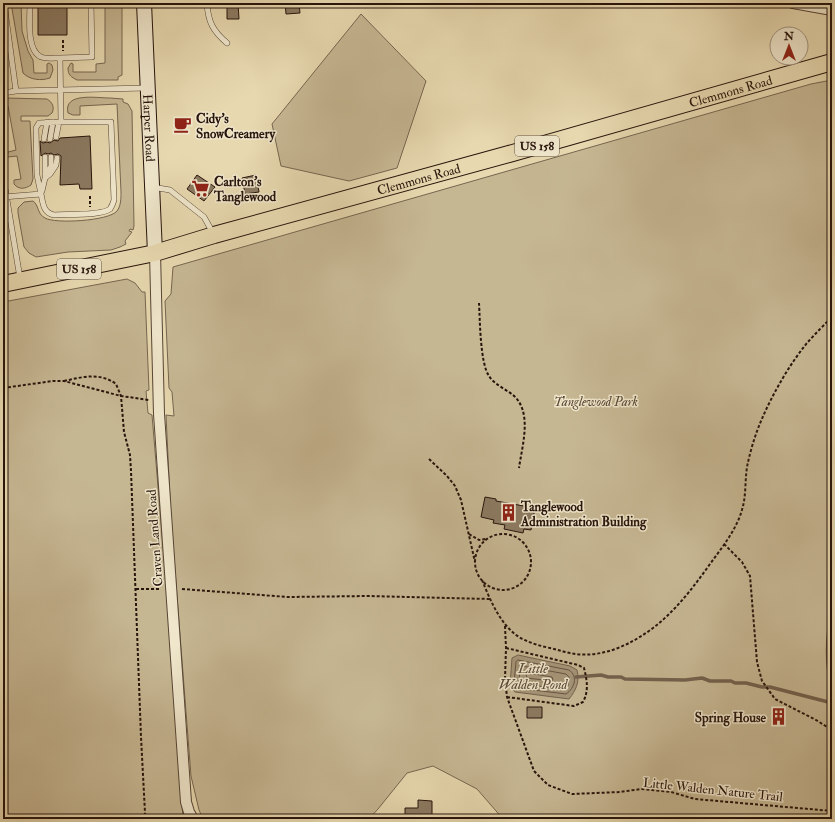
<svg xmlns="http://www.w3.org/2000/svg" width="835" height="822" font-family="'IM FELL Double Pica',serif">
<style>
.green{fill:#c6b793;stroke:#766650}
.water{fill:#a69578;stroke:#73614d}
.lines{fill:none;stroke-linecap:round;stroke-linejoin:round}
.shore{stroke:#665442;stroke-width:1}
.stream{stroke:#73614d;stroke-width:3.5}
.building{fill:#8b7a61;stroke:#27140c}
.service-casing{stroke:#574535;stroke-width:6}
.minor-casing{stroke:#574535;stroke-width:12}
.secondary-casing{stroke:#27140c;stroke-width:16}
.primary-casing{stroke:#27140c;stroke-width:18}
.path{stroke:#27140c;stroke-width:2;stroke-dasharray:3 2;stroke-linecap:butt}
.service{stroke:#efe6cb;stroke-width:5}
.minor{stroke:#efe6cb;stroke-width:10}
.secondary{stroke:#efe6cb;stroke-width:14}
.primary{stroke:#e7d8af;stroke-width:16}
.labels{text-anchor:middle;stroke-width:3;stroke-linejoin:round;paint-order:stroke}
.shield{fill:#efe6cb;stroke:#635345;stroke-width:1}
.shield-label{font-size:12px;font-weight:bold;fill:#27140c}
.street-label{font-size:13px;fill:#27140c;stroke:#efe6cb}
.poi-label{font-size:13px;font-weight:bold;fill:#27140c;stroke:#efe6cb;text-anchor:start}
.park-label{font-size:13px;font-style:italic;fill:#574534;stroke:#efe6cb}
.water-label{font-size:14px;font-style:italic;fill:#5a4837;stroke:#efe6cb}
</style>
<rect width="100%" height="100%" fill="#e7d8af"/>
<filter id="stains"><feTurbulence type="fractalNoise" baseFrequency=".005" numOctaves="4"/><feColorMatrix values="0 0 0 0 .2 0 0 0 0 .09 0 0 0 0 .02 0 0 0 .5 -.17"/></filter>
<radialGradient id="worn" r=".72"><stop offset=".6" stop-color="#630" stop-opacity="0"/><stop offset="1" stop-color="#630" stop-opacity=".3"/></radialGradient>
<path class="green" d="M 11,3 L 21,3 L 22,31 L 28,51 L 33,60 L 34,73 L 47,73 L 47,64 L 49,63 L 52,65 L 53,70 L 50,78 C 41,81 30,80 23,73 Z
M 105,3 L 122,3 L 122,75 L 118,77 L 118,80 L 77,80 C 71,77 68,75 68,68 L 71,63 L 73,64 L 73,72 L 96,72 L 96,64 L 105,63 Z
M 361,14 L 426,81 L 397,168 L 349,181 L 281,166 L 272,124 Z
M 832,80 L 832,819 L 503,819 L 477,789 L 433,766 L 407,773 L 378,809 L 369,819 L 203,819 L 199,810 L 191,776 L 171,519 L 166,415 L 174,416 L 172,392 L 169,388 L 165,301 L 171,294 L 173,267 L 811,84 Z
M 6,98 L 47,99 C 52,102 55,107 52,113 L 48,116 L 21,116 L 21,121 L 30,121 L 33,179 L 31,185 C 25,189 19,190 14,184 L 14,180 L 21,179 L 17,156 L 8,157 L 7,156 L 8,152 L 16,150 L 8,106 L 3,106 L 3,99 Z
M 110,98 L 123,99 L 123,102 L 128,104 L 132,111 L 134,226 L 133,230 L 130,229 L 129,231 L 132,232 L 125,241 L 126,244 L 120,247 L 111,250 L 68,252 L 36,257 L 29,253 L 24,247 L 18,213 L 18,208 L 24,202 L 33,201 C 39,205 37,214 45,218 C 55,224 109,221 117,211 C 121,206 121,198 121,192 L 117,104 L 80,106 L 80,115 L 73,115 L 68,113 C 63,92 97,98 110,98 Z
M 127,279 L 135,283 L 142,292 L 145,292 L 149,390 L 146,391 L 148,413 L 152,415 L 169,618 L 183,819 L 3,819 L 3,302 Z"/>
<path class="water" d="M 518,655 L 570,666 L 577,670 C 580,682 576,690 569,699 L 515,692 L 510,685 L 512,658 Z"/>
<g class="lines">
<path class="shore" d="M 518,660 L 569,670 C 578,676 575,688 566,694 L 517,688 L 514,683 L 516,662 Z
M 522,666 L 566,674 L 569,677 L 568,686 L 564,689 L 520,684 L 519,682 L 520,667 Z
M 528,673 L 552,677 L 553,680 L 551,681 L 527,678 L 526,674 Z"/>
<path class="stream" d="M 832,615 C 826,636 826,666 832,687
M 576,677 L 601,675 L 608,677 L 621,677 L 625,679 L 685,680 L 702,678 L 710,681 L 731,681 L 735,683 L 746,683 L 762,687 L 770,687 L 832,703"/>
</g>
<path class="building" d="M 40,3 L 67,3 L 67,35 L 38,35 L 38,5 L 40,5 Z
M 227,3 L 238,3 L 239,19 L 227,19 Z
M 285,3 L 299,3 L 300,13 L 286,14 Z
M 90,136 L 92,189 L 80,189 L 79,184 L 60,185 L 61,156 L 58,154 L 54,155 L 51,153 L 48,154 L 45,153 L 41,156 L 40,141 L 43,143 L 47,142 L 50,143 L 54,140 L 58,141 L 60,138 Z
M 197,175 L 215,187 L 204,201 L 187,189 Z
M 256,175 L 259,192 L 245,194 L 242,178 Z
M 485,497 L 496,499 L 496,501 L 535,508 L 531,530 L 524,529 L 523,533 L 504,529 L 505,525 L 493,523 L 494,520 L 481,517 Z
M 527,707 L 542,707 L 542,718 L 527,718 Z
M 418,800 L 432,801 L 432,819 L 405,819 L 405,808 L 418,808 Z"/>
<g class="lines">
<defs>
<path id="service" d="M 4,3 L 16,91
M 30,3 C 30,17 26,50 41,57 C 46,59 54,58 60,58
M 207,3 C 208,22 213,31 227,43
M 3,93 L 16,91 L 146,88
M 56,137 L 59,122
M 44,139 L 47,122
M 50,139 L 53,122
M 47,174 L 51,166 L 51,157
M 3,176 L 20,278
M 45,176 L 45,157
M 152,187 L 170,190 L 175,194 L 204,217 L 213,233
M 42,191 L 45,178 L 50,174 L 56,165 L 57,158
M 41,194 L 37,175 L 36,128 L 39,123 L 61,122
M 3,197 L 41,194 C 43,203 43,213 54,215 C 66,214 101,216 110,209 C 112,206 113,204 114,200 L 111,122 L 61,122 L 60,58 L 92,57 L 91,3"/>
<path id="minor" d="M 793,3 L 832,10
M 155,253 L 159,414 L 186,802 L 189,812 L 193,819"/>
<g id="secondary">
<path id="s1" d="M 144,3 L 155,253"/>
</g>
<g id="primary">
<path id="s2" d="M 3,284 L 155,253 L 214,235 L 509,154 L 832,62"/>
</g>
</defs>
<use href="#service" class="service-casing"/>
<use href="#minor" class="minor-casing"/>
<use href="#secondary" class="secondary-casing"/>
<use href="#primary" class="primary-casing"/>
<path class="path" d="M 63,40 L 63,51
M 90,196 L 90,207
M 479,303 C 480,320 480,363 489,376 C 494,384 505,389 513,395 C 533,412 522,446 519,468
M 64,381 C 82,377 100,372 116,384 L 121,396 L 124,432 L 130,455 L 131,471 L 141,737 L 145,813 L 144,819
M 3,388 L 53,381 L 64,381 L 121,396 L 149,400
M 429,459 L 447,476 L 455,486 L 461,500 L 475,562
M 469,534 L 479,540 L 486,539
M475 562a28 28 0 1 1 56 0a28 28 0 1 1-56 0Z
M 724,544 L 742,562 L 750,576 L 757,662 L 762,681 L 775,699 L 816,720 L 832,730
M 482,580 C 491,602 503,632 527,641 C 538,646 551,648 562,651 C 581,657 600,655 618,648 C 660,631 685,599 710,564 C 723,546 738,528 743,506 C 746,494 745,480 747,467 C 750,452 755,435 761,421 C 772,395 789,365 807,343 C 815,334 824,325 832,317
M 136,589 L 161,589
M 182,589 L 288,597 L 367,596 L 490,599
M 505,626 L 506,648 L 505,679 L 507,697 L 534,771 L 548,785 L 572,794 L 620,792 L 641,789 L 671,792 L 695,799 L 832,811
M 506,648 L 578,665 L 584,668 C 587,680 589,691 583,702 L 574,706 L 507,697"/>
<use href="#service" class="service"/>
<use href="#minor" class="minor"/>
<use href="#secondary" class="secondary"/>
<use href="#primary" class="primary"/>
</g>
<defs>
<symbol id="cafe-bare" viewBox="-9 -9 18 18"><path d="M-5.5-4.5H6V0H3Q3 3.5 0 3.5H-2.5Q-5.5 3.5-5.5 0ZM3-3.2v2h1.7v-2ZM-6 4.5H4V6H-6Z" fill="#8f2418" stroke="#efe6cb" stroke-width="2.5" paint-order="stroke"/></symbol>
<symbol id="supermarket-bare" viewBox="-9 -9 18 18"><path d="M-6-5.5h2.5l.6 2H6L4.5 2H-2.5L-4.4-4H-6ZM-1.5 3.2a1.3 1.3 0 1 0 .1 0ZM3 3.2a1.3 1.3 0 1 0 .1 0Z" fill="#8f2418" stroke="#efe6cb" stroke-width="2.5" paint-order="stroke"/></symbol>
<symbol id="building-bare" viewBox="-9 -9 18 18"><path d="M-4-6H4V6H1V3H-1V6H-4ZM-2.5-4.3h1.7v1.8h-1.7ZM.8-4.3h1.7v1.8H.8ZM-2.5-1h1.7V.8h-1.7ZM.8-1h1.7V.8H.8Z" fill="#8f2418" stroke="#efe6cb" stroke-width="2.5" paint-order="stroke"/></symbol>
</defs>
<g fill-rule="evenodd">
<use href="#cafe-bare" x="170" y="112" width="25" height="25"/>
<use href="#supermarket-bare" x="188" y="176" width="25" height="25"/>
<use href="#building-bare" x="496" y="500" width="25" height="25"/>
<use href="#building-bare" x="766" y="704" width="25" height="25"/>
</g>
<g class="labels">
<g class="shield">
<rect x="515" y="136" width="44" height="20" rx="3"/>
<rect x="57" y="259" width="44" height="20" rx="3"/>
</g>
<g class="shield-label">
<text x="537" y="150">US 158</text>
<text x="79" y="273">US 158</text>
</g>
<g class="street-label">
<text dy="5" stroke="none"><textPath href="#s2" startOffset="753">Clemmons Road</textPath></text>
<text dy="5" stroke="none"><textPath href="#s1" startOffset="125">Harper Road</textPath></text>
<text dy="5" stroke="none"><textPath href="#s2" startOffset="429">Clemmons Road</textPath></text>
<text transform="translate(154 538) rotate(-94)" y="5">Craven Land Road</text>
<text transform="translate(713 789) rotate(6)" y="5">Little Walden Nature Trail</text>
</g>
<g class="poi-label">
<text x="196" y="123">Cidy's<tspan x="196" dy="15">SnowCreamery</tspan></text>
<text x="214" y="186">Carlton's<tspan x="214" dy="15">Tanglewood</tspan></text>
<text x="521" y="511">Tanglewood<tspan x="521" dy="15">Administration Building</tspan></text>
<text x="766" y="722" text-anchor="end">Spring House</text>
</g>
<g class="park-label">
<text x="596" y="406">Tanglewood Park</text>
</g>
<g class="water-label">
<text x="533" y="673">Little<tspan x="533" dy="16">Walden Pond</tspan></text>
</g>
</g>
<rect width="835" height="822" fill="none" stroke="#e7d8af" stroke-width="16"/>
<rect x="4" y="4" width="827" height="814" fill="none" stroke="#27140c" stroke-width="2"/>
<rect x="8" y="8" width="819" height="806" fill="none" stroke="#27140c"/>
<g transform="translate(789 46)"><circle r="19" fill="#efe6cb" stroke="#9f927f"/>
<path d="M0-3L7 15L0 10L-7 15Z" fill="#8f2418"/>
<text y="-6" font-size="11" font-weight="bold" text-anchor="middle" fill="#27140c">N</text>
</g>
<rect width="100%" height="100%" filter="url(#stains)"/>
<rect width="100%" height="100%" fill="url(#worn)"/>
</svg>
